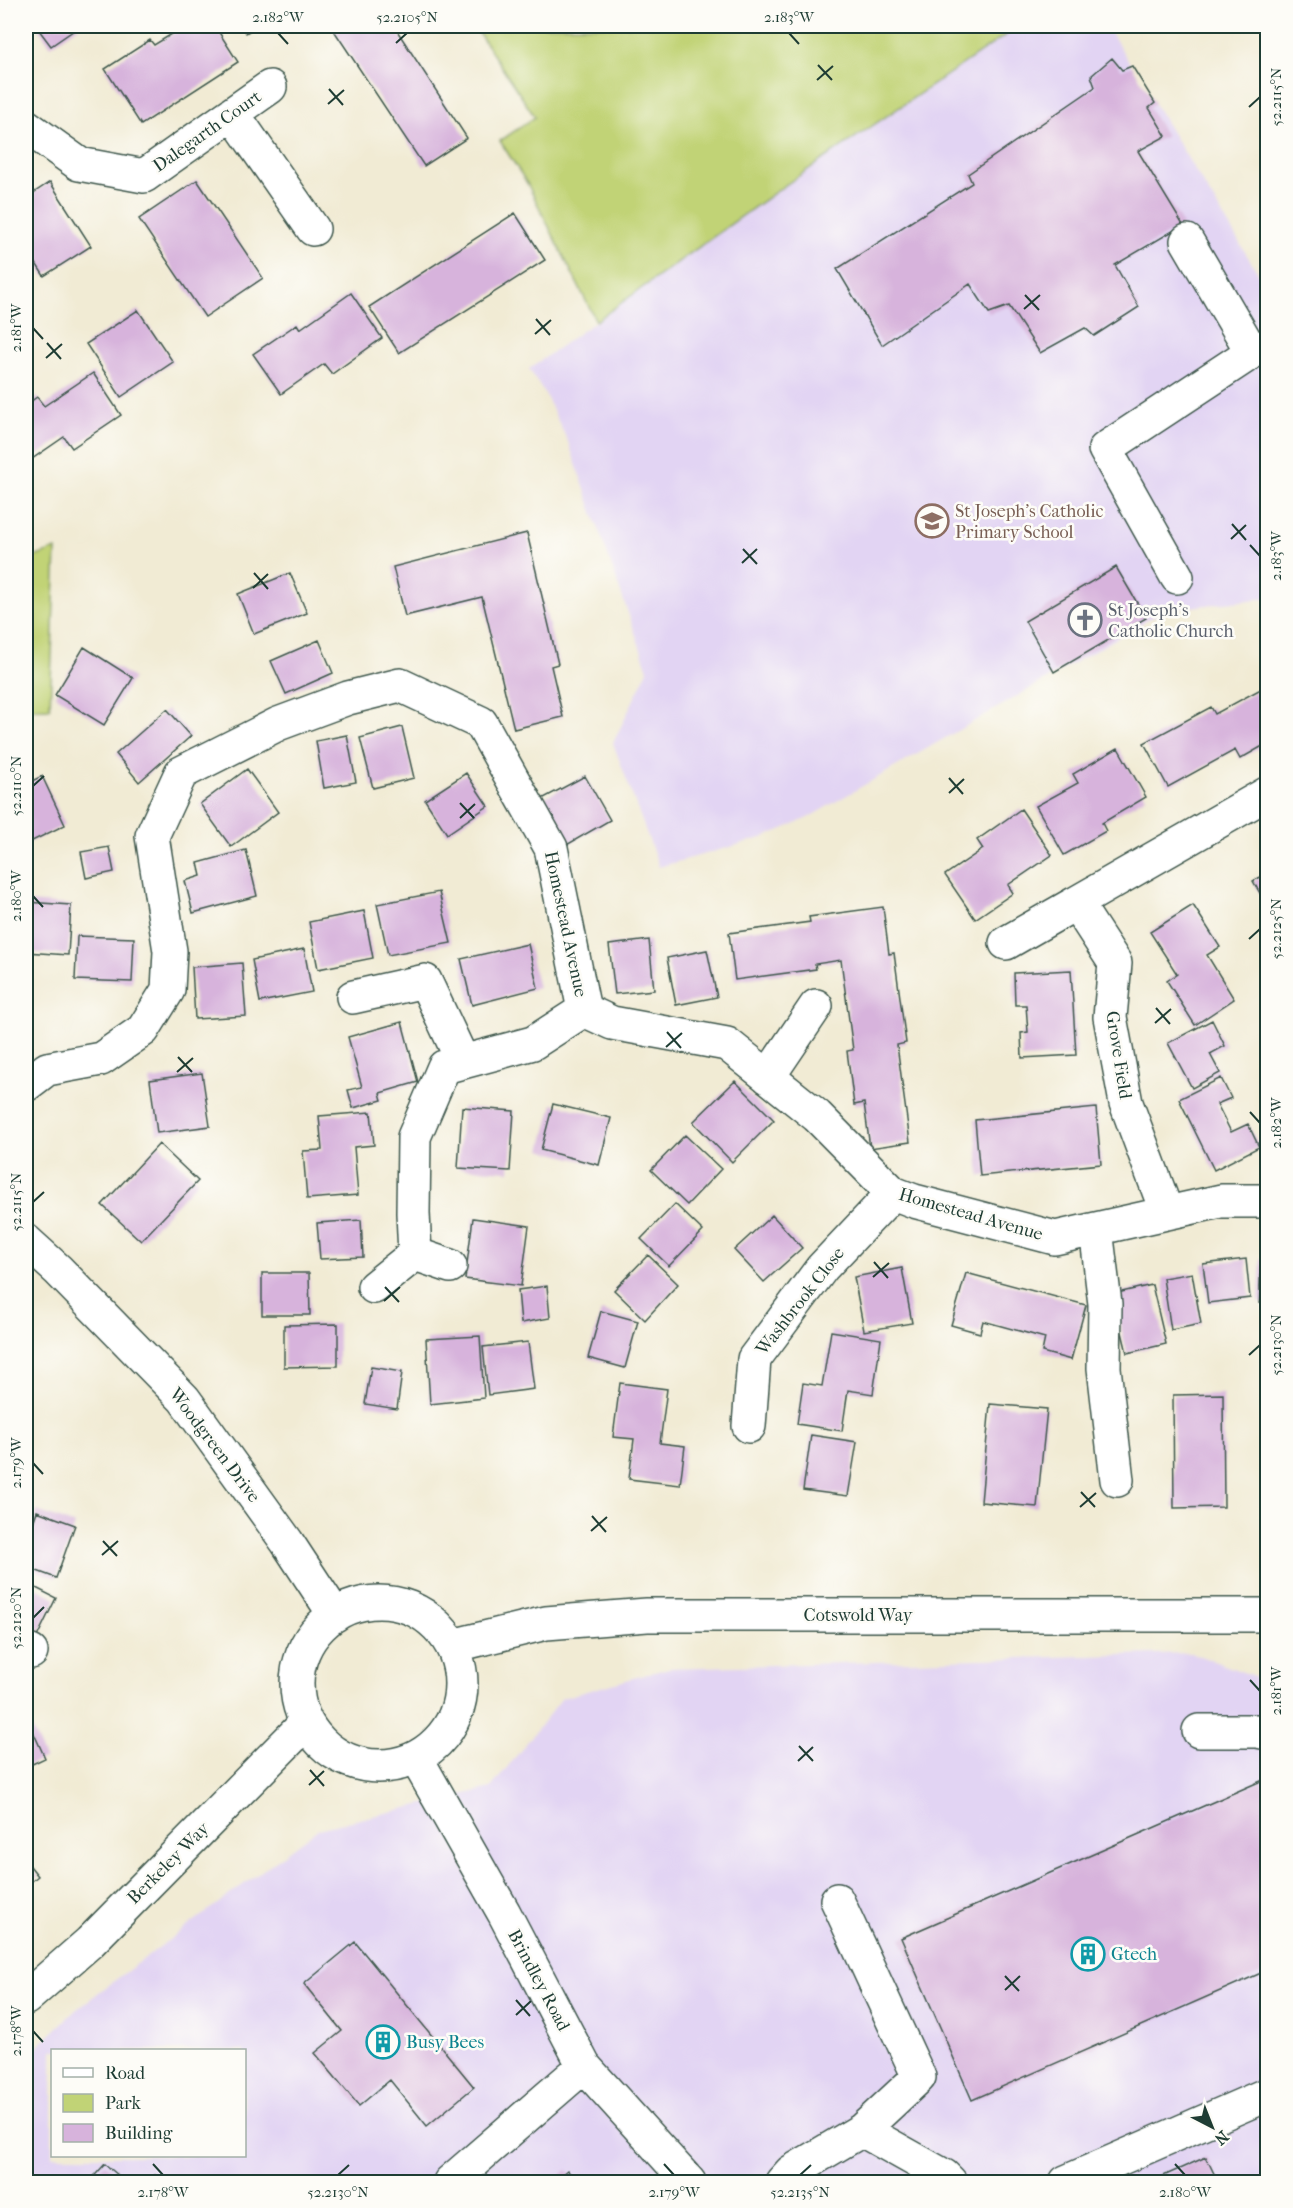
<svg xmlns="http://www.w3.org/2000/svg" width="1293" height="2208" font-family="'IM FELL French Canon',serif">
<style>
.built{fill:#e2d4f3;fill-rule:evenodd}
.green{fill:#c1d376;stroke:#708855;stroke-width:1.5}
.building{fill:#d7b3dc}
.lines{fill:none;stroke-linecap:round;stroke-linejoin:round}
.minor-casing{stroke:#3e574c;stroke-width:36}
.major-casing{stroke:#3e574c;stroke-width:36}
.minor{stroke:#fff;stroke-width:33}
.major{stroke:#fff;stroke-width:33}
.ticks{fill:none;stroke:#1f3d34;stroke-width:2}
.labels{text-anchor:middle;stroke-width:5;stroke-linejoin:round;paint-order:stroke}
.street-label{font-size:18px;fill:#1f3d34;stroke:#fdfcf7}
.education-label{font-size:18px;fill:#785e54;stroke:#fdfcf7;text-anchor:start}
.worship-label{font-size:18px;fill:#5b616d;stroke:#fdfcf7;text-anchor:start}
.culture-label{font-size:18px;fill:#0d838f;stroke:#fdfcf7;text-anchor:start}
.neatline{fill:none;stroke:#1f3d34;stroke-width:2}
.ticks-label{font-size:15px;text-anchor:middle;fill:#1f3d34}
</style>
<rect width="100%" height="100%" fill="#fdfcf7"/>
<filter id="ink" filterUnits="userSpaceOnUse"><feTurbulence type="fractalNoise" baseFrequency=".0167" numOctaves="2"/><feDisplacementMap in="SourceGraphic" scale="12" xChannelSelector="R" yChannelSelector="G"/><feConvolveMatrix kernelMatrix="1 2 1 2 8 2 1 2 1" color-interpolation-filters="sRGB"/></filter>
<filter id="wash" filterUnits="userSpaceOnUse"><feTurbulence type="fractalNoise" baseFrequency=".008" numOctaves="4" result="noise"/><feDisplacementMap in="SourceGraphic" scale="24" xChannelSelector="R" yChannelSelector="G"/><feGaussianBlur stdDeviation="1.35" result="paint"/><feColorMatrix in="noise" values="0 0 0 0 0 0 0 0 0 0 0 0 0 0 0 0 0 1.4 0 .05"/><feComposite in="paint" operator="in"/></filter>
<g filter="url(#wash)">
<rect width="100%" height="100%" fill="#f1ebd4"/>
<path class="built" d="M 1019,26 L 1107,26 L 1267,288 L 1267,598 L 1165,610 L 806,819 L 762,838 L 659,867 L 613,743 L 648,670 L 569,444 L 545,394 L 529,369 L 784,186 Z
M 1192,1653 L 1267,1681 L 1267,2182 L 26,2182 L 26,2058 L 78,2008 L 318,1829 L 491,1788 L 562,1698 L 669,1668 ZM 52,2050 L 244,2050 L 244,2156 L 52,2156 Z"/>
<path class="green" d="M 474,26 L 1019,26 L 784,186 L 596,321 L 527,183 L 500,141 L 535,117 Z
M 56,549 L 50,708 L 26,709 L 26,560 Z"/>
<g id="blocks">
<path class="building" d="M 36,26 L 80,26 L 51,46 Z
M 185,26 L 215,26 L 238,62 L 141,125 L 105,69 L 150,40 L 154,45 Z
M 241,26 L 257,26 L 246,33 Z
M 331,26 L 394,26 L 467,138 L 424,166 Z
M 1112,58 L 1122,70 L 1132,66 L 1155,103 L 1149,108 L 1166,136 L 1138,151 L 1183,225 L 1115,265 L 1139,307 L 1094,336 L 1085,328 L 1040,353 L 1009,306 L 989,313 L 970,284 L 882,345 L 837,269 L 972,183 L 968,174 L 1095,87 L 1091,76 Z
M 197,180 L 263,278 L 205,317 L 139,219 Z
M 50,182 L 91,246 L 44,276 L 26,248 L 26,198 Z
M 515,213 L 545,260 L 399,353 L 369,307 Z
M 351,293 L 382,338 L 332,374 L 324,364 L 281,394 L 253,354 L 297,324 L 300,329 Z
M 138,310 L 173,362 L 121,397 L 86,344 Z
M 93,373 L 121,415 L 72,448 L 64,437 L 26,463 L 26,405 L 37,397 L 44,406 Z
M 527,533 L 558,664 L 551,666 L 563,717 L 514,729 L 482,597 L 405,616 L 393,567 Z
M 1116,567 L 1146,618 L 1054,672 L 1025,621 Z
M 290,573 L 307,613 L 254,634 L 238,594 Z
M 319,640 L 333,673 L 286,694 L 271,661 Z
M 84,647 L 133,678 L 104,725 L 55,695 Z
M 1268,685 L 1268,743 L 1240,759 L 1235,750 L 1168,787 L 1144,743 L 1211,707 L 1215,714 Z
M 167,709 L 191,736 L 139,782 L 116,754 Z
M 402,727 L 414,778 L 373,788 L 360,738 Z
M 347,735 L 356,782 L 324,788 L 316,741 Z
M 1118,748 L 1146,797 L 1102,823 L 1106,831 L 1064,855 L 1036,806 L 1078,783 L 1073,774 Z
M 247,769 L 278,812 L 231,847 L 200,804 Z
M 466,773 L 488,806 L 447,834 L 425,800 Z
M 42,776 L 65,825 L 26,844 L 26,784 Z
M 585,776 L 610,820 L 565,846 L 540,800 Z
M 1021,809 L 1052,855 L 1008,885 L 1013,893 L 975,919 L 945,875 L 983,849 L 977,840 Z
M 109,847 L 114,872 L 86,878 L 81,852 Z
M 246,850 L 257,896 L 193,913 L 185,881 L 201,876 L 198,863 Z
M 1268,873 L 1268,907 L 1253,881 Z
M 439,892 L 451,943 L 388,955 L 377,904 Z
M 26,902 L 71,905 L 68,955 L 26,952 Z
M 1193,905 L 1220,947 L 1207,955 L 1234,999 L 1195,1025 L 1167,981 L 1177,974 L 1150,932 Z
M 883,907 L 889,954 L 894,953 L 906,1043 L 897,1045 L 910,1142 L 870,1148 L 864,1103 L 854,1105 L 847,1051 L 853,1050 L 841,960 L 815,964 L 816,969 L 735,980 L 729,933 L 810,922 L 809,917 Z
M 364,911 L 373,958 L 318,969 L 309,922 Z
M 77,936 L 134,938 L 132,982 L 75,980 Z
M 649,940 L 654,990 L 615,994 L 609,945 Z
M 528,944 L 538,988 L 472,1005 L 461,959 Z
M 304,949 L 312,992 L 260,1002 L 252,960 Z
M 707,950 L 717,997 L 676,1005 L 667,958 Z
M 242,963 L 246,1016 L 195,1019 L 192,967 Z
M 1071,970 L 1076,1055 L 1022,1058 L 1021,1033 L 1028,1032 L 1026,1005 L 1015,1005 L 1014,973 Z
M 1212,1020 L 1225,1046 L 1210,1054 L 1220,1073 L 1192,1088 L 1168,1043 Z
M 402,1022 L 418,1082 L 380,1093 L 382,1100 L 353,1108 L 348,1090 L 362,1087 L 348,1037 Z
M 202,1073 L 210,1126 L 157,1133 L 150,1080 Z
M 1221,1078 L 1231,1098 L 1217,1104 L 1231,1132 L 1248,1124 L 1259,1147 L 1214,1170 L 1179,1099 Z
M 735,1081 L 774,1120 L 732,1162 L 693,1122 Z
M 553,1104 L 611,1118 L 599,1165 L 541,1150 Z
M 462,1107 L 514,1111 L 510,1171 L 458,1168 Z
M 1096,1108 L 1101,1164 L 980,1176 L 975,1120 Z
M 371,1112 L 374,1145 L 354,1147 L 358,1195 L 307,1199 L 303,1151 L 322,1150 L 319,1116 Z
M 685,1135 L 721,1169 L 687,1205 L 651,1170 Z
M 159,1144 L 198,1181 L 141,1241 L 102,1205 Z
M 675,1204 L 703,1231 L 669,1266 L 641,1239 Z
M 772,1215 L 802,1248 L 764,1282 L 734,1250 Z
M 473,1218 L 529,1226 L 521,1286 L 465,1279 Z
M 361,1220 L 363,1257 L 320,1259 L 317,1223 Z
M 648,1255 L 678,1284 L 645,1320 L 614,1290 Z
M 1261,1258 L 1268,1258 L 1268,1304 L 1259,1303 Z
M 1246,1259 L 1250,1298 L 1208,1303 L 1203,1264 Z
M 902,1268 L 912,1323 L 864,1331 L 854,1277 Z
M 262,1273 L 309,1273 L 310,1315 L 262,1315 Z
M 966,1273 L 1086,1305 L 1071,1360 L 1042,1352 L 1045,1338 L 983,1321 L 980,1333 L 951,1325 Z
M 1192,1273 L 1201,1324 L 1171,1330 L 1163,1278 Z
M 1152,1285 L 1166,1344 L 1127,1353 L 1113,1294 Z
M 547,1286 L 550,1318 L 521,1323 L 518,1290 Z
M 601,1311 L 638,1321 L 625,1368 L 588,1358 Z
M 338,1324 L 338,1366 L 284,1367 L 284,1325 Z
M 831,1331 L 881,1339 L 873,1394 L 848,1390 L 842,1431 L 797,1424 L 803,1383 L 822,1386 Z
M 480,1336 L 484,1398 L 430,1404 L 426,1339 Z
M 528,1342 L 534,1389 L 488,1395 L 483,1347 Z
M 371,1367 L 402,1372 L 397,1409 L 365,1404 Z
M 620,1383 L 667,1389 L 660,1443 L 685,1446 L 680,1485 L 629,1479 L 634,1439 L 613,1437 Z
M 1223,1394 L 1224,1507 L 1174,1508 L 1173,1395 Z
M 990,1404 L 1047,1409 L 1037,1507 L 981,1502 Z
M 811,1435 L 857,1442 L 848,1496 L 803,1490 Z
M 37,1511 L 75,1525 L 56,1578 L 26,1567 L 26,1544 Z
M 26,1583 L 56,1598 L 37,1637 L 26,1632 Z
M 26,1716 L 45,1758 L 26,1767 Z
M 1268,1778 L 1268,1970 L 972,2100 L 901,1938 Z
M 26,1861 L 38,1876 L 26,1886 Z
M 355,1942 L 474,2087 L 427,2126 L 390,2080 L 359,2106 L 315,2053 L 342,2031 L 304,1984 Z
M 1206,2157 L 1218,2182 L 1150,2182 Z
M 105,2164 L 126,2182 L 89,2182 Z
M 567,2170 L 578,2182 L 553,2182 Z
M 155,2175 L 164,2182 L 148,2182 Z"/>
</g>
</g>
<g filter="url(#ink)">
<use href="#blocks" fill-opacity="0" stroke="#3e574c" stroke-width="1.5"/>
<g class="lines">
<defs>
<path id="minor" d="M 233,114 L 313,229
M 26,126 L 79,164 L 144,176 L 270,87
M 1187,241 L 1252,352
M 1177,577 L 1105,449 L 1252,352 L 1268,345
M 1006,943 L 1076,903
M 353,997 L 425,981 L 463,1062
M 768,1077 L 816,1006
M 26,1085 L 47,1069 L 101,1059 L 143,1030 L 168,990 L 170,951 L 152,836 L 181,773 L 278,724 L 348,698 L 400,685 L 481,723 L 551,848 L 584,1010 L 612,1023 L 727,1044 L 817,1116 L 893,1193 L 914,1201 L 1055,1238 L 1221,1201 L 1268,1201
M 1167,1213 L 1126,1103 L 1110,1017 L 1115,963 L 1076,903 L 1268,793
M 1096,1229 L 1105,1304 L 1104,1368 L 1117,1480
M 450,1266 L 415,1254 L 413,1213 L 414,1137 L 444,1067 L 533,1043 L 584,1010
M 374,1287 L 415,1254
M 749,1426 L 754,1359 L 822,1268 L 893,1193
M 26,1650 L 31,1652
M 1199,1731 L 1257,1731 L 1268,1733
M 416,1758 L 504,1913 L 584,2066 L 689,2182
M 862,2130 L 944,2176 L 950,2182
M 450,2182 L 584,2066
M 782,2182 L 791,2172 L 862,2130 L 919,2077 L 837,1900
M 1066,2182 L 1268,2094"/>
<path id="major" d="M 26,1241 L 58,1270 L 184,1399 L 287,1542 L 335,1615
M297 1684a82 82 0 1 1 164 0a82 82 0 1 1-164 0Z
M 452,1646 L 546,1623 L 647,1615 L 1268,1615
M 26,1998 L 90,1942 L 306,1723"/>
</defs>
<use href="#minor" class="minor-casing"/>
<use href="#major" class="major-casing"/>
<use href="#minor" class="minor"/>
<use href="#major" class="major"/>
</g>
</g>
<path class="ticks" d="M 278,33 L 288,44M 789,33 L 799,44M 396,43 L 407,33M 818,65 L 832,80M 817,80 L 833,66M 329,89 L 343,105M 328,104 L 344,90M 1249,107 L 1260,97M 1025,295 L 1039,310M 1024,309 L 1040,295M 536,319 L 550,335M 33,328 L 43,339M 535,334 L 551,320M 47,343 L 61,359M 46,358 L 62,344M 1232,524 L 1246,540M 1231,539 L 1246,525M 1250,545 L 1260,556M 743,549 L 757,564M 742,563 L 757,549M 254,573 L 268,589M 253,588 L 268,574M 949,778 L 963,794M 33,786 L 44,776M 949,793 L 964,779M 460,803 L 474,818M 460,818 L 475,804M 33,896 L 43,907M 1249,939 L 1260,929M 1156,1008 L 1170,1024M 1155,1023 L 1171,1009M 667,1032 L 681,1048M 666,1047 L 682,1033M 178,1057 L 192,1072M 177,1072 L 193,1058M 1250,1112 L 1260,1123M 33,1202 L 44,1192M 874,1262 L 888,1278M 873,1277 L 889,1263M 385,1287 L 399,1302M 384,1301 L 400,1287M 1249,1355 L 1260,1345M 33,1463 L 43,1474M 1081,1492 L 1095,1507M 1080,1507 L 1096,1493M 592,1516 L 606,1532M 591,1531 L 607,1517M 103,1541 L 117,1556M 102,1555 L 118,1541M 33,1618 L 44,1607M 1250,1680 L 1260,1691M 799,1746 L 813,1761M 798,1761 L 813,1747M 310,1770 L 324,1786M 309,1785 L 324,1771M 1005,1976 L 1019,1991M 1005,1990 L 1020,1976M 516,2000 L 530,2016M 516,2015 L 531,2001M 33,2031 L 43,2042M 153,2164 L 163,2175M 664,2164 L 674,2175M 1175,2164 L 1185,2175M 338,2175 L 349,2165M 800,2175 L 811,2165"/>
<defs>
<symbol id="school-ring" viewBox="-11 -11 22 22"><circle r="9.5" fill="#fdfcf7" stroke="#8d6e63" stroke-width="1.5"/><path d="M0-5L7-2L0 1L-7-2ZM-4 1L0 2.5L4 1V4Q0 6-4 4Z" fill="#8d6e63"/></symbol>
<symbol id="church-ring" viewBox="-11 -11 22 22"><circle r="9.5" fill="#fdfcf7" stroke="#6b7280" stroke-width="1.5"/><path d="M-1.2-6h2.4v3.5h3.3v2.4h-3.3V6h-2.4V-.1h-3.3v-2.4h3.3Z" fill="#6b7280"/></symbol>
<symbol id="building-ring" viewBox="-11 -11 22 22"><circle r="9.5" fill="#fdfcf7" stroke="#0f9aa8" stroke-width="1.5"/><path d="M-4-6H4V6H1V3H-1V6H-4ZM-2.5-4.3h1.7v1.8h-1.7ZM.8-4.3h1.7v1.8H.8ZM-2.5-1h1.7V.8h-1.7ZM.8-1h1.7V.8H.8Z" fill="#0f9aa8"/></symbol>
</defs>
<g fill-rule="evenodd">
<use href="#school-ring" x="913" y="502" width="38" height="38"/>
<use href="#church-ring" x="1066" y="601" width="38" height="38"/>
<use href="#building-ring" x="1069" y="1935" width="38" height="38"/>
<use href="#building-ring" x="364" y="2023" width="38" height="38"/>
</g>
<g class="labels">
<g class="street-label">
<text transform="translate(207 131) rotate(-35)" y="6">Dalegarth Court</text>
<text transform="translate(566 924) rotate(78)" y="6">Homestead Avenue</text>
<text transform="translate(1119 1055) rotate(81)" y="6">Grove Field</text>
<text transform="translate(971 1214) rotate(16)" y="6">Homestead Avenue</text>
<text transform="translate(800 1301) rotate(-52)" y="6">Washbrook Close</text>
<text transform="translate(215 1445) rotate(53)" y="6">Woodgreen Drive</text>
<text x="858" y="1621">Cotswold Way</text>
<text transform="translate(168 1863) rotate(-45)" y="6">Berkeley Way</text>
<text transform="translate(539 1980) rotate(62)" y="6">Brindley Road</text>
</g>
<g class="education-label">
<text x="955" y="517">St Joseph's Catholic<tspan x="955" dy="21">Primary School</tspan></text>
</g>
<g class="worship-label">
<text x="1108" y="616">St Joseph's<tspan x="1108" dy="21">Catholic Church</tspan></text>
</g>
<g class="culture-label">
<text x="1111" y="1960">Gtech</text>
<text x="406" y="2048">Busy Bees</text>
</g>
</g>
<rect width="1293" height="2208" fill="none" stroke="#fdfcf7" stroke-width="66"/>
<rect x="51" y="2049" width="195" height="108" fill="#fdfcf7" stroke="#a4b0a9" stroke-width="1.5"/>
<rect x="63" y="2068" width="30" height="9" fill="#ffffff" stroke="#a4b0a9" stroke-width="1.5"/>
<text x="105" y="2079" font-size="18" fill="#1f3d34">Road</text>
<rect x="63" y="2094" width="30" height="18" fill="#c1d376" stroke="#a4b0a9" stroke-width="1.5"/>
<text x="105" y="2109" font-size="18" fill="#1f3d34">Park</text>
<rect x="63" y="2124" width="30" height="18" fill="#d7b3dc" stroke="#a4b0a9" stroke-width="1.5"/>
<text x="105" y="2139" font-size="18" fill="#1f3d34">Building</text>
<g transform="translate(1212 2127) rotate(138)" stroke="#fdfcf7" stroke-width="4.5" paint-order="stroke">
<path d="M0-4.5L10 22L0 15L-10 22Z" fill="#1f3d34"/>
<text y="-9" font-size="16" font-weight="bold" text-anchor="middle" fill="#1f3d34">N</text>
</g>
<rect x="33" y="33" width="1227" height="2142" class="neatline"/>
<g class="ticks-label">
<text x="278" y="22">2.182°W</text>
<text x="407" y="22">52.2105°N</text>
<text x="789" y="22">2.183°W</text>
<text transform="translate(1276 97) rotate(-90)" y="5">52.2115°N</text>
<text transform="translate(16 328) rotate(-90)" y="5">2.181°W</text>
<text transform="translate(1276 556) rotate(-90)" y="5">2.183°W</text>
<text transform="translate(16 786) rotate(-90)" y="5">52.2110°N</text>
<text transform="translate(16 896) rotate(-90)" y="5">2.180°W</text>
<text transform="translate(1276 929) rotate(-90)" y="5">52.2125°N</text>
<text transform="translate(1276 1123) rotate(-90)" y="5">2.182°W</text>
<text transform="translate(16 1202) rotate(-90)" y="5">52.2115°N</text>
<text transform="translate(1276 1345) rotate(-90)" y="5">52.2130°N</text>
<text transform="translate(16 1463) rotate(-90)" y="5">2.179°W</text>
<text transform="translate(16 1618) rotate(-90)" y="5">52.2120°N</text>
<text transform="translate(1276 1691) rotate(-90)" y="5">2.181°W</text>
<text transform="translate(16 2031) rotate(-90)" y="5">2.178°W</text>
<text x="163" y="2197">2.178°W</text>
<text x="338" y="2197">52.2130°N</text>
<text x="674" y="2197">2.179°W</text>
<text x="800" y="2197">52.2135°N</text>
<text x="1185" y="2197">2.180°W</text>
</g>
</svg>
